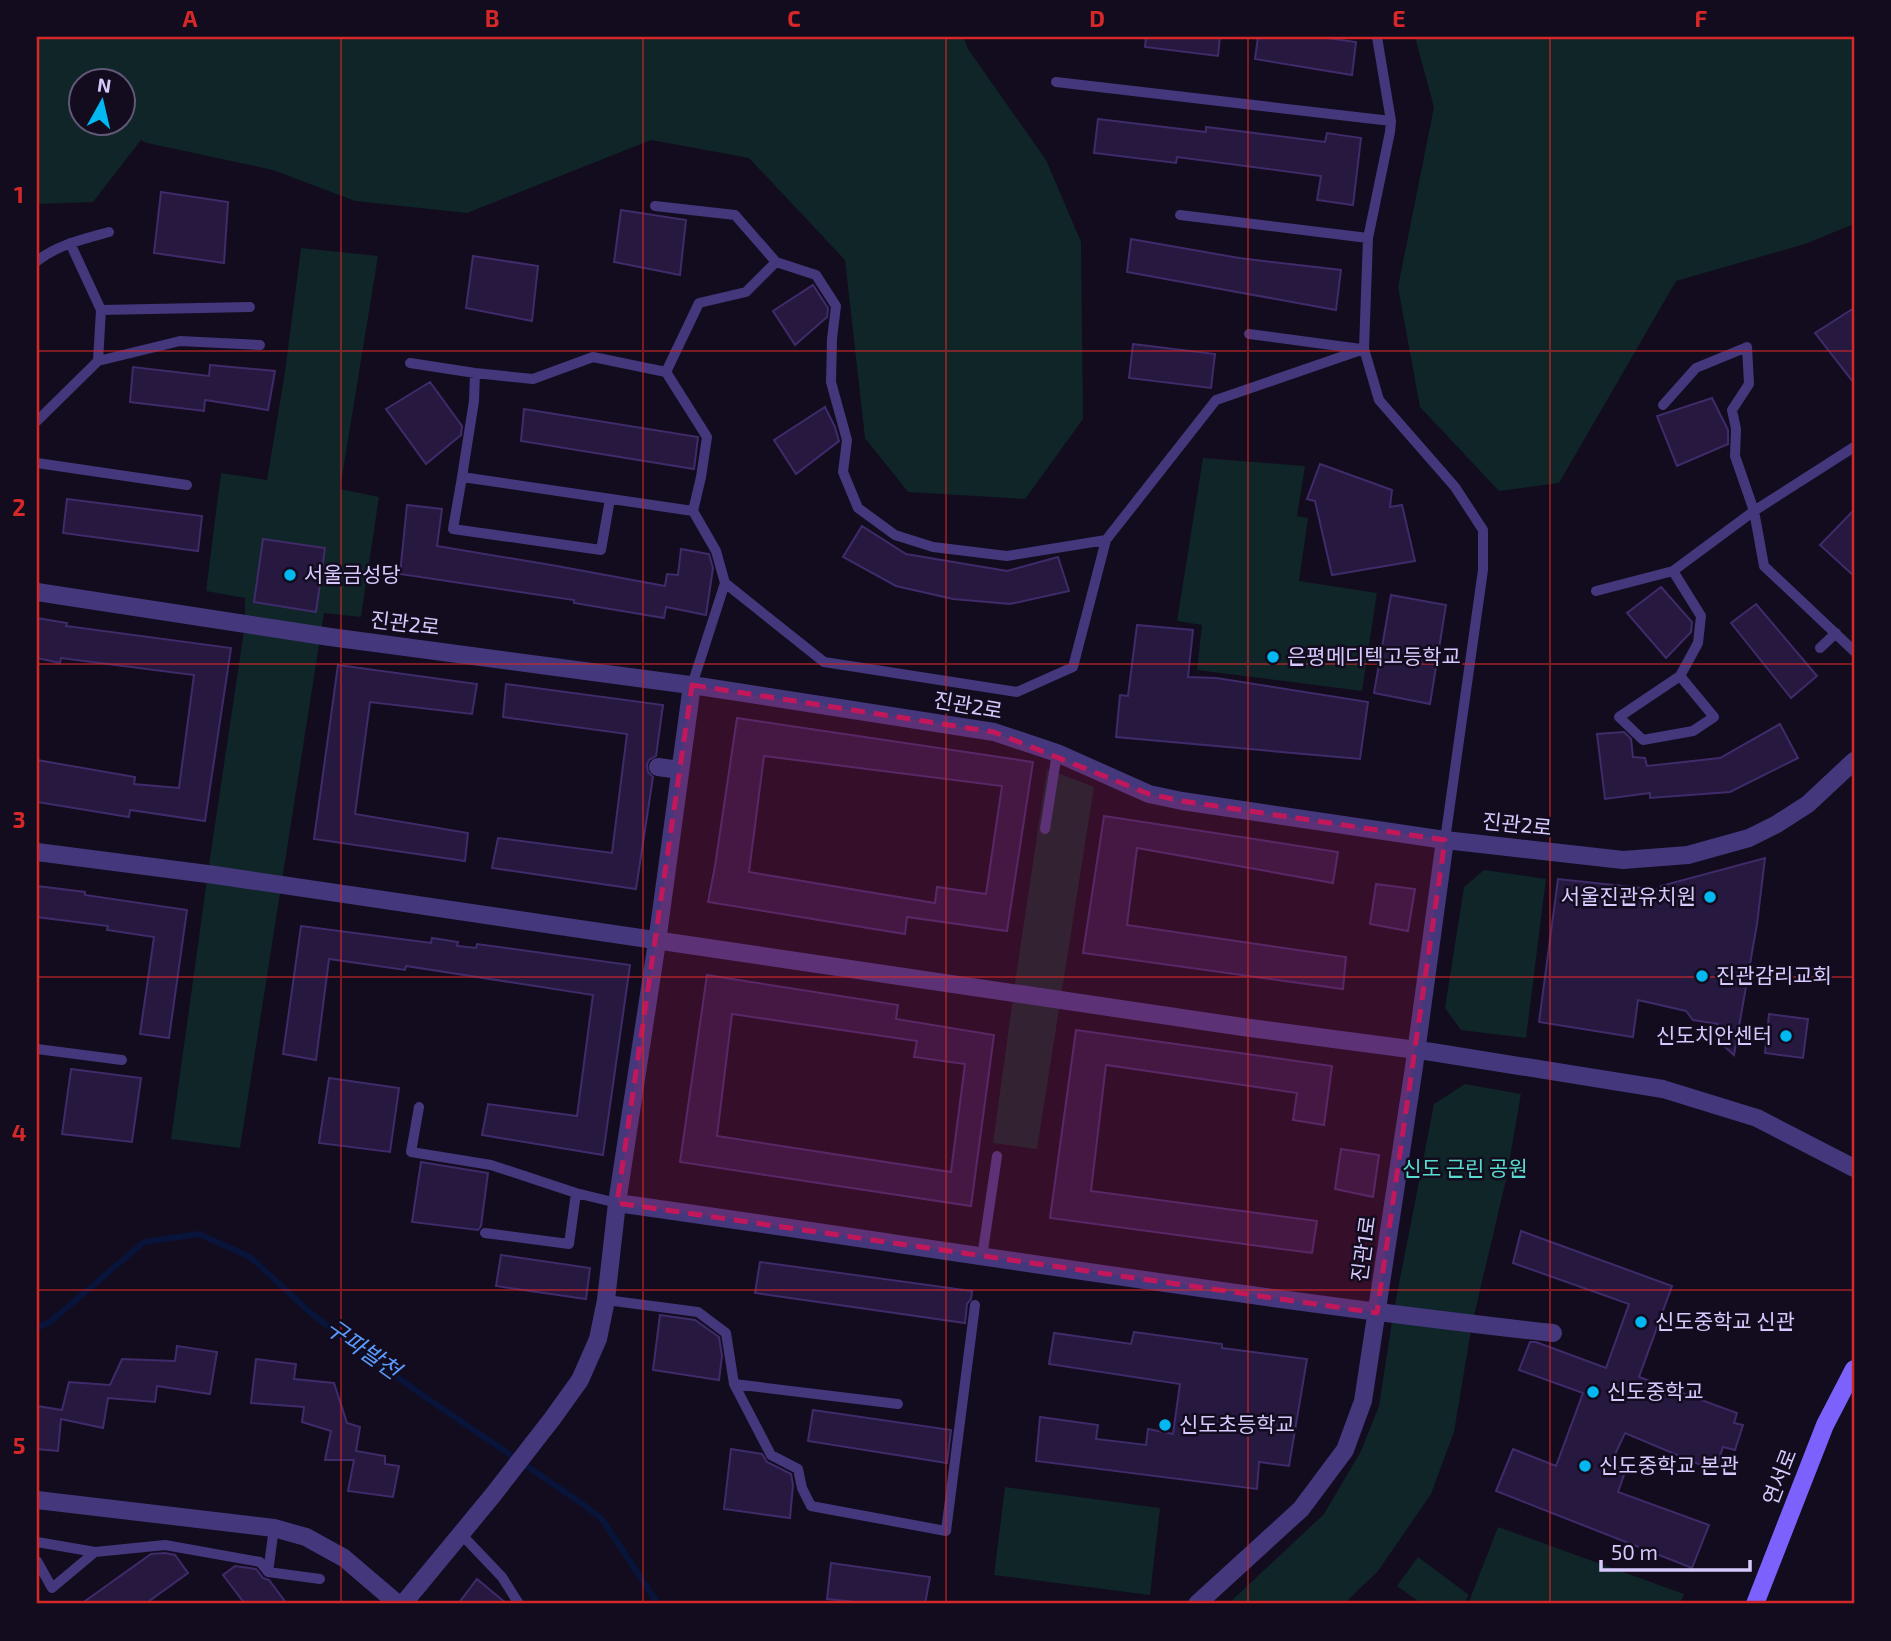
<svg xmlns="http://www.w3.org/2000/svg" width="1891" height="1641" font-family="'Exo 2','Noto Sans KR',sans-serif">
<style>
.green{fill:#0f2528;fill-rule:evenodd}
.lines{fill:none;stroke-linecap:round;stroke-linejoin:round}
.stream{stroke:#09143a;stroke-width:6}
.building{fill:#26183f;stroke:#402b6a;stroke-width:2;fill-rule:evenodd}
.service{stroke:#44377c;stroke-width:10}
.minor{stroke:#44377c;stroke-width:18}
.tertiary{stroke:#44377c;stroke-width:18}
.secondary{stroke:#7c61fd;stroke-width:18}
.marked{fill:#c2185b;fill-opacity:0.2;stroke:#c2185b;stroke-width:5;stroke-dasharray:14 9;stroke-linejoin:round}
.grid{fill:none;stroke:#d62828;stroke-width:2;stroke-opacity:0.55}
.poi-dot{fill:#03b7f1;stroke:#120c1e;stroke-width:2.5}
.labels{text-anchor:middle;stroke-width:5;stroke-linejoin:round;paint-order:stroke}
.poi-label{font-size:21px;fill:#d7c9fe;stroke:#120c1e;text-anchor:start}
.street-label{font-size:21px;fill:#d7c9fe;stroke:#120c1e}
.park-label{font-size:21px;fill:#57ddce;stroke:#120c1e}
.water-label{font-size:23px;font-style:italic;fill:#599afd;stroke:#120c1e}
.neatline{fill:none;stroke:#d62828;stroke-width:2.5}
.grid-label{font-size:23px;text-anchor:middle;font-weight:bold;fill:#d62828}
</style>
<rect width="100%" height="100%" fill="#120c1e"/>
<path class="green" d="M 37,37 L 963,37 L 968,49 L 1046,160 L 1081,242 L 1083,419 L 1025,499 L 908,492 L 865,438 L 845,260 L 749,158 L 651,140 L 467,213 L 355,201 L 273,170 L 147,143 L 141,140 L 93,202 L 37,204 ZM 122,80 L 122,122 L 80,122 L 80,80 Z
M 1415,37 L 1854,37 L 1854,224 L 1805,244 L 1676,281 L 1559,483 L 1499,491 L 1420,407 L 1398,287 L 1434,107 Z
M 301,248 L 378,256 L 340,489 L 379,497 L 361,617 L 324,613 L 240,1148 L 171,1139 L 210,858 L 245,624 L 245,598 L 206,591 L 221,473 L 267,480 L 285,372 Z
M 1203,458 L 1305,466 L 1297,516 L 1308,518 L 1299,581 L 1377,593 L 1362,691 L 1197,670 L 1202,625 L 1177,621 Z
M 1047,769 L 1094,787 L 1037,1149 L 993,1143 L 1016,976 Z
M 1484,870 L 1546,879 L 1526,1038 L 1461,1030 L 1445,1008 L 1464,887 Z
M 1465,1084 L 1521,1094 L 1506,1180 L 1472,1324 L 1454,1432 L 1431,1494 L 1378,1571 L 1344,1604 L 1228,1604 L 1324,1514 L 1361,1451 L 1379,1406 L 1393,1315 L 1434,1104 Z
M 1005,1487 L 1160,1508 L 1150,1595 L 994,1575 Z
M 1498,1527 L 1684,1594 L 1680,1604 L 1468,1604 Z
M 1418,1557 L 1469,1595 L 1463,1604 L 1422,1604 L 1397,1586 Z"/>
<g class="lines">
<path class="stream" d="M 37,1328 L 50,1322 L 144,1242 L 199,1234 L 250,1257 L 313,1315 L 418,1392 L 584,1505 L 602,1519 L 658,1604"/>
</g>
<path class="building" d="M 1146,37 L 1220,37 L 1218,56 L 1145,47 Z
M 1258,37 L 1320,37 L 1356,42 L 1352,75 L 1255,59 Z
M 1098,119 L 1206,132 L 1206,127 L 1325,142 L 1327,133 L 1361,138 L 1353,205 L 1317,200 L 1321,176 L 1177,157 L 1176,163 L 1094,153 Z
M 161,192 L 228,202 L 224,263 L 154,253 Z
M 621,210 L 686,220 L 680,275 L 614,262 Z
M 1131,239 L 1239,258 L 1341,270 L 1336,310 L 1127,272 Z
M 473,256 L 538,266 L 532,321 L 466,308 Z
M 813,285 L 828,308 L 827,317 L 795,345 L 773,311 Z
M 1854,308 L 1854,383 L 1815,333 Z
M 1133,344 L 1215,354 L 1211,388 L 1129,378 Z
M 210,365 L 275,371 L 268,410 L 205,400 L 204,411 L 130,402 L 133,367 L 209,376 Z
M 430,382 L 462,426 L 461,435 L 426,464 L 386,409 Z
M 1712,398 L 1728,430 L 1728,444 L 1677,466 L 1657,416 Z
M 825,407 L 835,427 L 839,441 L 796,474 L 774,440 Z
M 524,409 L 698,437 L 694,469 L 521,441 Z
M 1320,464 L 1392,490 L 1390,507 L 1402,505 L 1415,561 L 1332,575 L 1315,501 L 1307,499 Z
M 67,499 L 202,516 L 198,551 L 63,533 Z
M 407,505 L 442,509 L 437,546 L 557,566 L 665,586 L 667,574 L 678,575 L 681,549 L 709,554 L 713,568 L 706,615 L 666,607 L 664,618 L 574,603 L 574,600 L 400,574 Z
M 1854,510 L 1854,576 L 1820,545 Z
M 862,526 L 906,554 L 1007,571 L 1058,557 L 1069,591 L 1010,604 L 953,599 L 896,586 L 843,557 Z
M 263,539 L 325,548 L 316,612 L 254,602 Z
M 1661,587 L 1692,622 L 1691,632 L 1666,658 L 1627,613 Z
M 1391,595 L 1446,605 L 1430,704 L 1374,693 Z
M 1756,604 L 1817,676 L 1791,698 L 1731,623 Z
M 37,618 L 67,623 L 66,626 L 231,648 L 205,821 L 130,810 L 129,817 L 37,802 L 37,760 L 135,777 L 134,784 L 179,788 L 194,675 L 61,658 L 60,663 L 37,658 Z
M 1137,625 L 1193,630 L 1188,677 L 1216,678 L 1368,702 L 1360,759 L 1116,737 L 1120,695 L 1128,696 Z
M 338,665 L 477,684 L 472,714 L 370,702 L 355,814 L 468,833 L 465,861 L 314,839 Z
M 506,684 L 663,705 L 656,756 L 649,760 L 647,765 L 648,772 L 653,777 L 636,889 L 492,868 L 498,838 L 612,853 L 627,734 L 503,717 Z
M 737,718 L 1033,762 L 1007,931 L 907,917 L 905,934 L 708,902 L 715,866 ZM 764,756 L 1002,786 L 986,894 L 937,887 L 935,903 L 749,872 Z
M 1780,724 L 1798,758 L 1730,792 L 1650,798 L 1650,793 L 1605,799 L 1597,734 L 1624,732 L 1631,739 L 1633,757 L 1645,758 L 1647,766 L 1720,758 Z
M 1104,816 L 1338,852 L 1333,883 L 1137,848 L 1127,925 L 1346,957 L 1343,989 L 1083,953 Z
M 1765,858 L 1757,924 L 1734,1055 L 1716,1039 L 1718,1024 L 1693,1020 L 1686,1011 L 1638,1000 L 1633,1037 L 1539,1022 L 1558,879 L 1661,890 L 1661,886 Z
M 1376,884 L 1415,889 L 1408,931 L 1370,924 Z
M 37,886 L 85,892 L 85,895 L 187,910 L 169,1038 L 140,1034 L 154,937 L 107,930 L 108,926 L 37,917 Z
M 301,926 L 431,943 L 432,938 L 458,942 L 457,946 L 476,948 L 477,944 L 630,965 L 603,1155 L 482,1135 L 488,1104 L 577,1116 L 593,995 L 406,966 L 405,970 L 329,959 L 316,1060 L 283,1054 Z
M 707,975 L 898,1005 L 896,1019 L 994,1035 L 971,1206 L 680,1162 ZM 732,1014 L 917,1041 L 914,1057 L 965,1064 L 951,1172 L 717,1136 Z
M 1769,1014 L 1808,1019 L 1803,1058 L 1765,1053 Z
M 1076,1030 L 1332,1066 L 1324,1125 L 1293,1120 L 1297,1093 L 1106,1065 L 1091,1191 L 1317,1221 L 1312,1253 L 1050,1218 Z
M 71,1069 L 141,1078 L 132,1142 L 62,1134 Z
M 329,1078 L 399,1088 L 390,1152 L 319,1143 Z
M 1341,1149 L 1379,1155 L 1373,1197 L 1335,1189 Z
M 421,1162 L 488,1173 L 481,1226 L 478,1230 L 412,1222 Z
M 1521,1231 L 1672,1286 L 1639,1377 L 1737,1413 L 1734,1423 L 1743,1425 L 1735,1450 L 1723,1447 L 1715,1471 L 1625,1433 L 1610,1465 L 1625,1472 L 1618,1492 L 1709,1525 L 1692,1568 L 1496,1491 L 1513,1449 L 1556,1466 L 1583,1393 L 1519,1370 L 1530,1342 L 1536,1342 L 1606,1368 L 1629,1304 L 1513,1263 Z
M 501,1255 L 590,1268 L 586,1299 L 496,1286 Z
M 760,1262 L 972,1291 L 971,1299 L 967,1304 L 965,1323 L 755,1293 Z
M 660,1315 L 695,1320 L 719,1337 L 722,1356 L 719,1380 L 653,1370 Z
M 1134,1332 L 1222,1344 L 1222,1348 L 1307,1359 L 1289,1466 L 1259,1462 L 1257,1489 L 1036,1461 L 1040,1417 L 1098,1425 L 1096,1439 L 1146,1445 L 1148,1429 L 1173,1434 L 1180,1384 L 1049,1364 L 1054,1333 L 1131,1344 Z
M 177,1346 L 217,1352 L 210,1394 L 157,1386 L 155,1402 L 108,1398 L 103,1428 L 61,1419 L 58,1451 L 37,1449 L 37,1406 L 62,1410 L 69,1382 L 110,1385 L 122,1359 L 175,1361 Z
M 256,1359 L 296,1364 L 294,1379 L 334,1383 L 347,1423 L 360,1427 L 356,1451 L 385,1456 L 385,1464 L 399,1466 L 393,1497 L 348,1491 L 354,1460 L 325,1460 L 331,1431 L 302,1422 L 304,1407 L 251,1403 Z
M 813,1410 L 951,1430 L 947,1463 L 808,1441 Z
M 731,1449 L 762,1454 L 767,1462 L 791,1474 L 793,1485 L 790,1518 L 724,1509 Z
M 165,1553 L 175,1555 L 188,1573 L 145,1604 L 81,1604 L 151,1554 Z
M 831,1563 L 930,1577 L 925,1604 L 874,1604 L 827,1599 Z
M 235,1566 L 256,1569 L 263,1578 L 269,1580 L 287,1604 L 245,1604 L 223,1575 Z
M 477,1579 L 507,1604 L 458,1604 Z"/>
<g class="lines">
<path class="service" d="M 1377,37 L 1391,121 L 1390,132 L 1368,238 L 1364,349 L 1379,400 L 1455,487 L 1483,530 L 1483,570 L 1445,840
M 1056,82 L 1391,121
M 655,206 L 735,215 L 776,262 L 816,275 L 836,306 L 832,339 L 831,382 L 847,440 L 843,472 L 858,508 L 895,535 L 933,547 L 1007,556 L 1106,540
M 1180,215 L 1368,238
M 70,243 L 101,310 L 98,361
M 37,261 C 57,245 84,239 109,232
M 101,310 L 250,307
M 1249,334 L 1361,349
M 410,363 L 475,373 L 533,379 L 593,357 L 666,372 L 707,437 L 701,477 L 693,511 L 716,551 L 725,583 L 824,662 L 1017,692 L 1073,667 L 1106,540 L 1216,400 L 1364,349
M 666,372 L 699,303 L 746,292 L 776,262
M 475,373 L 474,401 L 462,477 L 693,511
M 1663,405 L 1696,368 L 1747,347 L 1749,384 L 1732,410 L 1736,429 L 1735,456 L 1754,511 L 1764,566 L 1854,651
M 37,421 L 98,361 L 180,341 L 260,345
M 37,463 L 187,485
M 462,477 L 453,529 L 601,550 L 610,499
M 1673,571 L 1701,616 L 1698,643 L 1680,676 L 1619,717 L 1643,740 L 1693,731 L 1714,717 L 1680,676
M 1596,591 L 1673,571 L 1754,511 L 1854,447
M 1820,648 L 1836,633
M 692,685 L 725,583
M 1045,829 L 1057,753
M 37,1049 L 122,1060
M 419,1107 L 411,1152 L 491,1165 L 576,1193 L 617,1203
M 485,1233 L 569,1244 L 576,1193
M 982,1257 L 997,1156
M 606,1300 L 698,1312 L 726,1333 L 734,1384 L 771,1455 L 798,1469 L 802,1488 L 811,1506 L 946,1531 L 975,1305
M 734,1384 L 898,1404
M 461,1534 L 502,1577 L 519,1604
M 37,1542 L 95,1552 L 165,1545 L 260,1562 L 268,1572 L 320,1579
M 37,1561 L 52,1588 L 95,1552
M 268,1572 L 274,1528"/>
<path class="minor" d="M 37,592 L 330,637 L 705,687 L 994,732 L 1057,753 L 1149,794 L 1182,801 L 1445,840 L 1623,860 L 1688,855 L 1749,838 L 1777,824 L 1808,804 L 1854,761
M 658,767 L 680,770
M 617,1203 C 929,1247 1240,1298 1553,1333
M 37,1500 L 274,1528 L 306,1537 L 344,1558 L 398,1604
M 403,1604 L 493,1495 L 552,1419 L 580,1380 L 598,1339 L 606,1300 L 617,1203 L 657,942 L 692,685
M 1197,1604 L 1301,1509 L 1345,1450 L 1363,1401 L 1414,1067 L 1445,840"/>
<path class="tertiary" d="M 37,852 L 215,875 L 1243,1027 L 1432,1052 L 1663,1089 L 1757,1118 L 1854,1168"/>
<path class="secondary" d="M 1755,1604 L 1825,1425 L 1854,1369"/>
</g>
<path class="marked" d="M 692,685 L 994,732 L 1149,794 L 1182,801 L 1445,840 L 1377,1313 L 617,1203 Z"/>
<path class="grid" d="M 341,37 L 341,1604M 643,37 L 643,1604M 946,37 L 946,1604M 1248,37 L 1248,1604M 1550,37 L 1550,1604M 37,351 L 1854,351M 37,664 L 1854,664M 37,977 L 1854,977M 37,1290 L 1854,1290"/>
<g class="poi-dot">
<circle cx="290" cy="575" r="7"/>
<circle cx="1273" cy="657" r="7"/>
<circle cx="1710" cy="897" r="7"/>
<circle cx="1702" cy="976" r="7"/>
<circle cx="1786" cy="1036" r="7"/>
<circle cx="1641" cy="1322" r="7"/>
<circle cx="1593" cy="1392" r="7"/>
<circle cx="1165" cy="1425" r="7"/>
<circle cx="1585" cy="1466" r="7"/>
</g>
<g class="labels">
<g class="poi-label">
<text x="304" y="582">서울금성당</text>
<text x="1287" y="664">은평메디텍고등학교</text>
<text x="1696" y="904" text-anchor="end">서울진관유치원</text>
<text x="1716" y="983">진관감리교회</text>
<text x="1772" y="1043" text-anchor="end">신도치안센터</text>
<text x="1655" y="1329">신도중학교 신관</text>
<text x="1607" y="1399">신도중학교</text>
<text x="1179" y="1432">신도초등학교</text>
<text x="1599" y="1473">신도중학교 본관</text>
</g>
<g class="street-label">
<text transform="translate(405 624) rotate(7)" y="7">진관2로</text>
<text transform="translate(968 706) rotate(10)" y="7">진관2로</text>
<text transform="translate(1517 825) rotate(6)" y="7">진관2로</text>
<text transform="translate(1364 1249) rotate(-82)" y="7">진관1로</text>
<text transform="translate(1780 1477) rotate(-69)" y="7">연서로</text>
</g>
<g class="park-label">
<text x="1465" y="1176">신도 근린 공원</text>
</g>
<g class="water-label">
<text transform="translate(363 1349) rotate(35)" y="8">구파발천</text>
</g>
</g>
<rect width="1891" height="1641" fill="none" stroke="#120c1e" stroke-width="77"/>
<g transform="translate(102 102) rotate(8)"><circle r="33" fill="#120c1e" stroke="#615878" stroke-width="2"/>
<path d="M0-5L12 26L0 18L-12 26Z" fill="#03b7f1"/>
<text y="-10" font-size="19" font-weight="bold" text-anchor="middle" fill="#d7c9fe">N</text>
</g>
<path d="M1601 1560v10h149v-10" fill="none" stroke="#d7c9fe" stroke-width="3.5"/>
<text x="1611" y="1560" font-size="21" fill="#d7c9fe" stroke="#120c1e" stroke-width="5" paint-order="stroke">50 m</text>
<rect x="38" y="38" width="1815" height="1564" class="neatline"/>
<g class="grid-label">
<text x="190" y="27">A</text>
<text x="492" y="27">B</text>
<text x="794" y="27">C</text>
<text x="1097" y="27">D</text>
<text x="1399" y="27">E</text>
<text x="1701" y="27">F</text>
<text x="19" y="203">1</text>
<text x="19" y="516">2</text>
<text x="19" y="828">3</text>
<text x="19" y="1141">4</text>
<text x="19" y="1454">5</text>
</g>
</svg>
